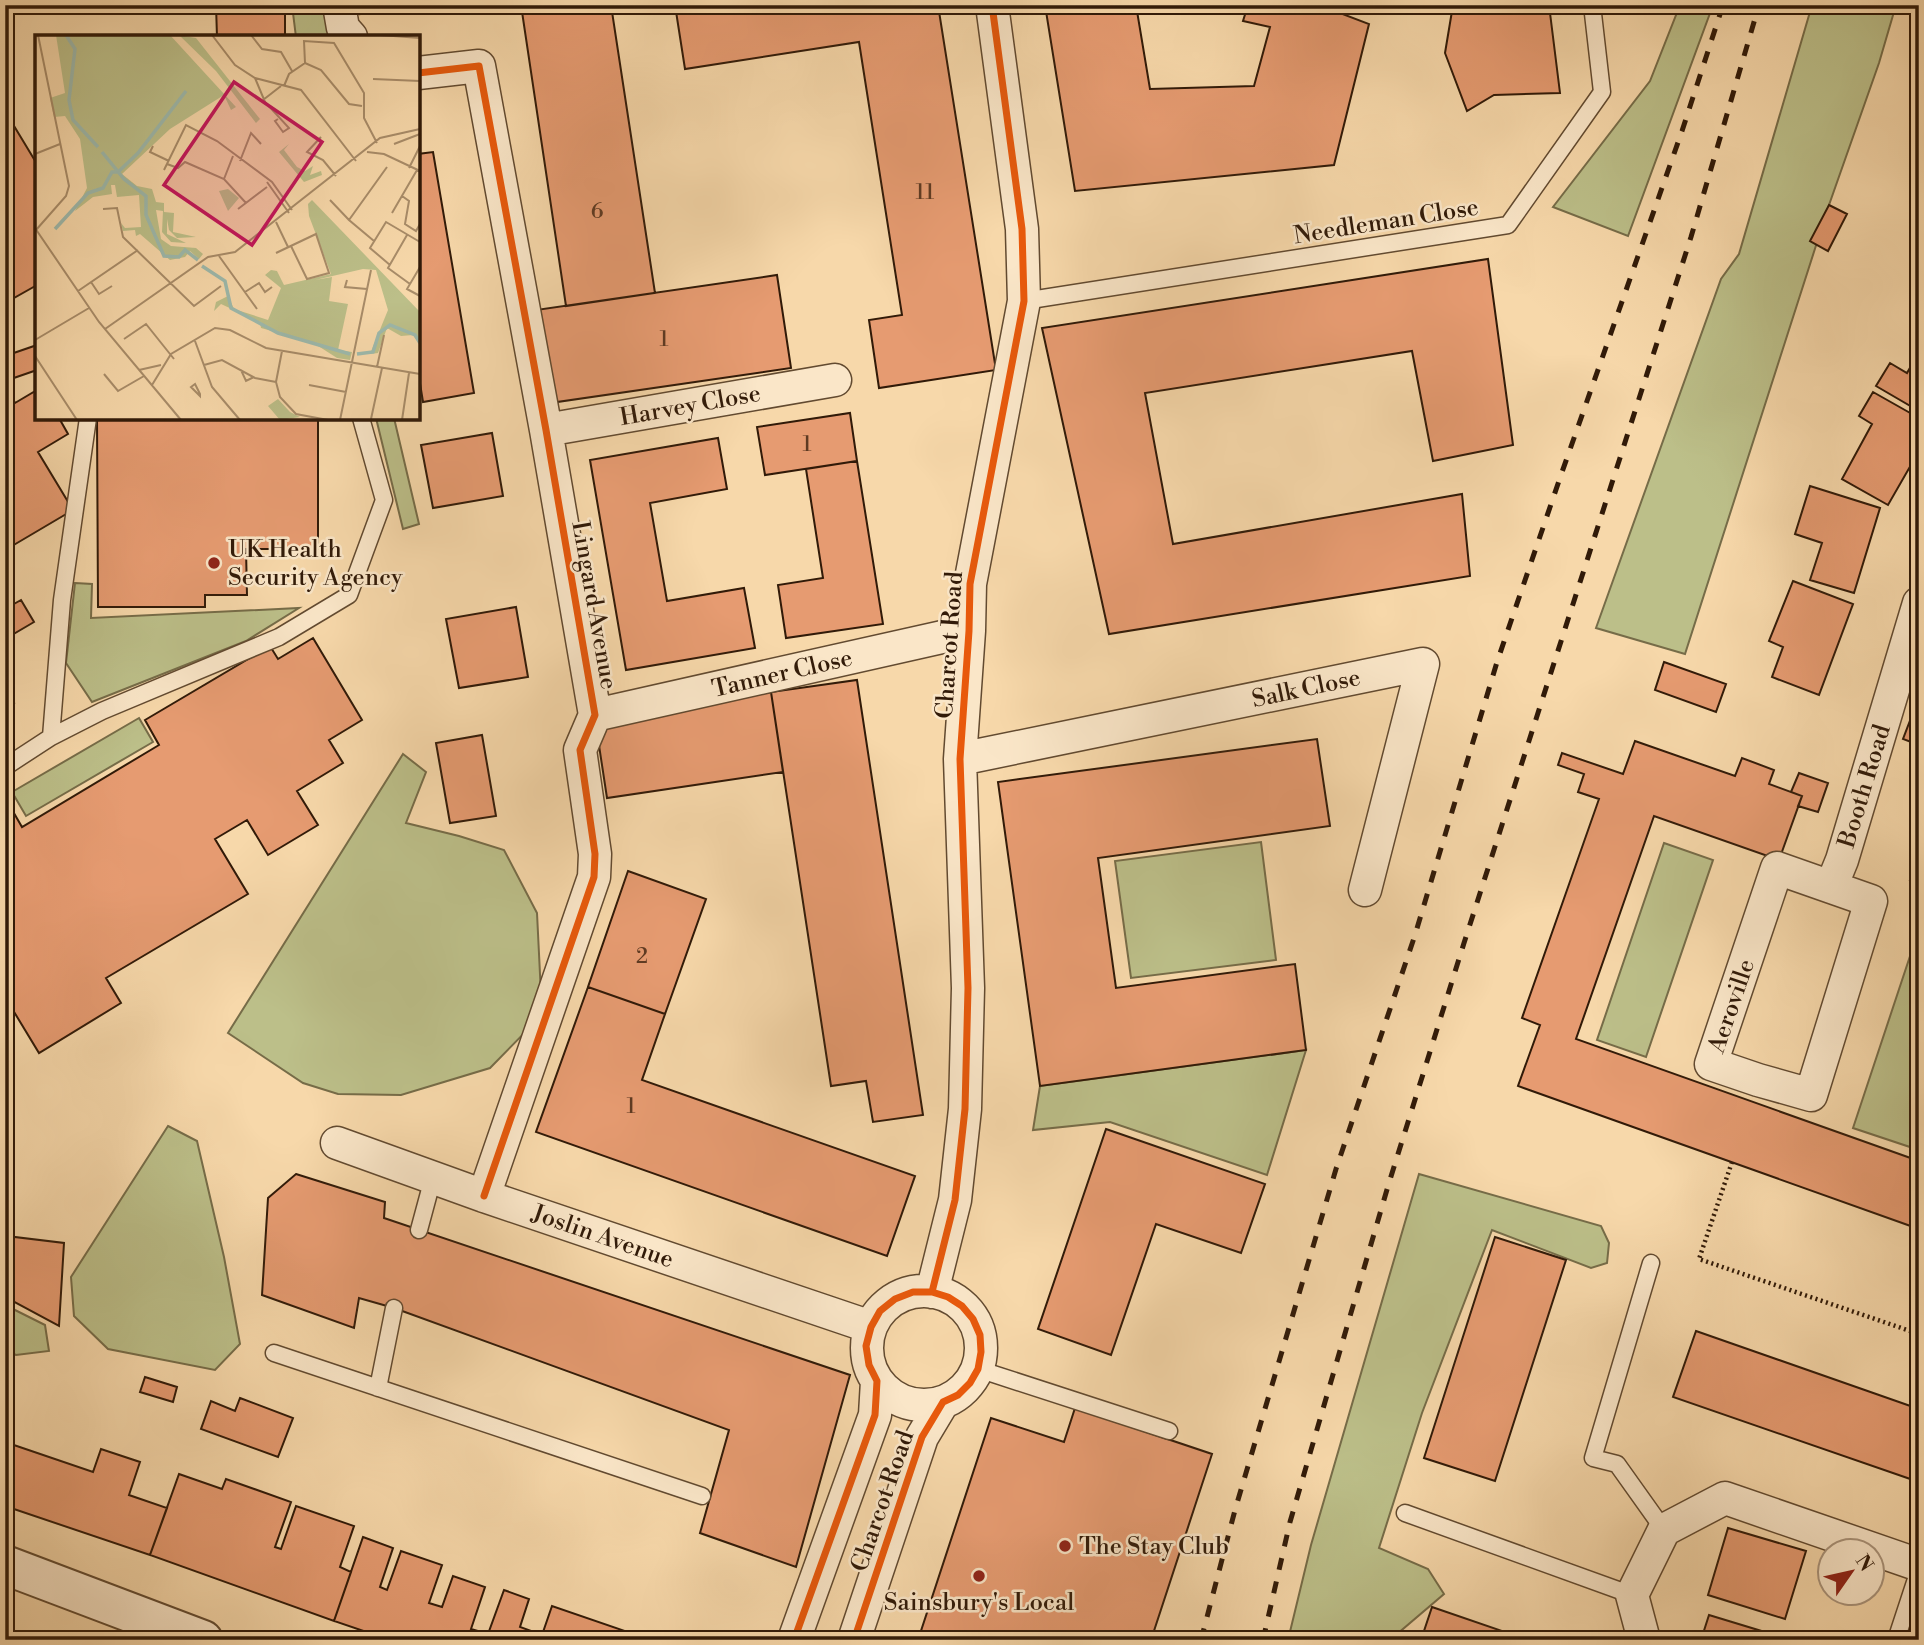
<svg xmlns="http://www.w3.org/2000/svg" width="1924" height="1645" font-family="'Libre Bodoni',serif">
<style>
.green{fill:#bcbf89;stroke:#766c48;stroke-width:2}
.building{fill:#e69b71;stroke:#311a08;stroke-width:2}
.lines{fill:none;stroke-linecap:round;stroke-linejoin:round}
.service-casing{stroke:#624a30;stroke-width:19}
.minor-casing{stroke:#624a30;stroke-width:35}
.tertiary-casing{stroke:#624a30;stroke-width:42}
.path{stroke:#311a08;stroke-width:4.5;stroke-dasharray:2 3.5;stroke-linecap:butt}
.service{stroke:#fae6c8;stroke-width:16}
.minor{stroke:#fae6c8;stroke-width:32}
.tertiary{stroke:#fae6c8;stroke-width:38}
.rail{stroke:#311a08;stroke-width:5;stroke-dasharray:12 12;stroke-linecap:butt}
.cycleway-casing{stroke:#fae6c8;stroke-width:11}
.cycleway{stroke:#e8590c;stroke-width:7}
.poi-dot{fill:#8f2418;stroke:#fae6c8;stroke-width:2.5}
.labels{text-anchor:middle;stroke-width:5;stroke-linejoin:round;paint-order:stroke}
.number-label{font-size:21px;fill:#5e3a22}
.street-label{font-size:24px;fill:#311a08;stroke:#fae6c8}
.poi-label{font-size:24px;fill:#311a08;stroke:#fae6c8;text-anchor:start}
.inset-river{fill:none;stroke:#9db9ac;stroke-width:3.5}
.inset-road{fill:none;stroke:#a88c69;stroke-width:2}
.view{fill:#c2185b;fill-opacity:0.15;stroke:#c2185b;stroke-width:3.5}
.inset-edge{fill:none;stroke:#311a08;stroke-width:3.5}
</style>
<rect width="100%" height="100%" fill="#f7d8aa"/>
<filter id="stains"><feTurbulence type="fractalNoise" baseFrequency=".00286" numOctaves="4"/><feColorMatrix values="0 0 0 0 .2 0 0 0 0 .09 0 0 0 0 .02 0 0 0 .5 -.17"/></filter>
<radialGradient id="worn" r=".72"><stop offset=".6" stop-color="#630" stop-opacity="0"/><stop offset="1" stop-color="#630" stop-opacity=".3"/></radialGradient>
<path class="green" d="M 292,5 L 333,5 L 338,37 L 296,37 Z
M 1680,5 L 1713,5 L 1628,236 L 1553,207 L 1650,81 Z
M 1812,5 L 1896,5 L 1879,63 L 1829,205 L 1685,654 L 1596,628 L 1721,279 L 1739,254 Z
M 376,418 L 394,418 L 419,524 L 403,529 Z
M 75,583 L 92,584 L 91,618 L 299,608 L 246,641 L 92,702 L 66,663 Z
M 139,718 L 153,742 L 26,816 L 12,792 Z
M 403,754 L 426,772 L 406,823 L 459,836 L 504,850 L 537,913 L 542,1015 L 490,1068 L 401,1095 L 338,1094 L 303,1083 L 228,1033 Z
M 1261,842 L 1276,960 L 1131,978 L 1115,861 Z
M 1664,843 L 1713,860 L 1646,1057 L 1597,1040 Z
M 1919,929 L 1919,1150 L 1853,1128 Z
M 1306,1050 L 1267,1175 L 1110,1122 L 1033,1130 L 1040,1086 Z
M 168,1126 L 197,1141 L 224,1257 L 240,1344 L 215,1370 L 108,1349 L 74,1316 L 71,1277 Z
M 1419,1174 L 1601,1226 L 1609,1243 L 1607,1263 L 1591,1268 L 1492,1230 L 1422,1413 L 1379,1548 L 1428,1569 L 1444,1594 L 1396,1635 L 1397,1640 L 1288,1640 L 1311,1545 Z
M 5,1305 L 45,1325 L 49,1351 L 16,1355 L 5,1350 Z"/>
<path class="building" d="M 25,5 L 186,5 L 185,14 Z
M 216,5 L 285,5 L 285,37 L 217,37 Z
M 358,5 L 416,5 L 360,14 Z
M 521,5 L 611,5 L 655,293 L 566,306 Z
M 675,5 L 938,5 L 996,370 L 879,388 L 869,320 L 902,315 L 859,42 L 685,69 Z
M 1045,5 L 1136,5 L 1150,89 L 1254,86 L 1270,27 L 1243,21 L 1248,5 L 1319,5 L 1369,24 L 1334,165 L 1075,191 Z
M 1453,5 L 1549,5 L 1560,93 L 1494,95 L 1467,111 L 1445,53 Z
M 5,111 L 37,164 L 37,285 L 5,303 Z
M 433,152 L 474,393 L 423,402 L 418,371 L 418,154 Z
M 1829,205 L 1847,214 L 1828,251 L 1810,241 Z
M 1488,259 L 1513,445 L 1433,461 L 1412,351 L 1145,393 L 1173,544 L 1462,494 L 1470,576 L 1109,634 L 1042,328 Z
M 777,275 L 791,368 L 550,403 L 536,310 Z
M 37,345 L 37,370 L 5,381 L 5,356 Z
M 1919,352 L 1919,411 L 1876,386 L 1890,363 L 1907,373 Z
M 5,386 L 15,403 L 37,390 L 37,418 L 59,418 L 68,434 L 38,452 L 73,510 L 12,546 L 5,535 Z
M 1873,392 L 1919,418 L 1919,451 L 1888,505 L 1842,479 L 1872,424 L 1859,416 Z
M 850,413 L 857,461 L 765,475 L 757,427 Z
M 97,418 L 318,418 L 318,549 L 246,549 L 247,595 L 205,595 L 205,607 L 98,607 Z
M 492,433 L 503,496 L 433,508 L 421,445 Z
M 718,438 L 727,489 L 650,503 L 667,601 L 744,588 L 755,648 L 626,670 L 590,460 Z
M 857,461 L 883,624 L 786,638 L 778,585 L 823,578 L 806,469 Z
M 1810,486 L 1880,508 L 1854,593 L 1810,580 L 1822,543 L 1795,534 Z
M 1793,581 L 1853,604 L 1819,695 L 1772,677 L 1783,647 L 1769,641 Z
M 21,600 L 34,622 L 5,639 L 5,609 Z
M 516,607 L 528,677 L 459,688 L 446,619 Z
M 313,638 L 362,720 L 329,740 L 343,763 L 297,791 L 318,825 L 268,855 L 247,820 L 215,839 L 248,894 L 106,978 L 121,1003 L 39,1053 L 5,997 L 5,802 L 7,801 L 22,827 L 159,745 L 145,720 L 270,646 L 278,659 Z
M 1664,662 L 1726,684 L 1716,712 L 1655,690 Z
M 857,680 L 923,1115 L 873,1122 L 866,1081 L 831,1086 L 771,692 Z
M 5,689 L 14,703 L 5,708 Z
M 771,692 L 783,772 L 607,798 L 595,719 Z
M 1911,718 L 1919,721 L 1919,745 L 1903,739 Z
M 482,735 L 496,816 L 450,823 L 436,743 Z
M 1317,739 L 1330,826 L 1098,858 L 1116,988 L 1295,964 L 1306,1050 L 1040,1086 L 998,782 Z
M 1635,741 L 1735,776 L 1742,758 L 1774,770 L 1769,784 L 1802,796 L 1779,860 L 1654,816 L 1576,1039 L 1919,1161 L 1919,1229 L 1518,1086 L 1540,1025 L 1522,1018 L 1599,799 L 1578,792 L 1584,774 L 1558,765 L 1562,753 L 1623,774 Z
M 1799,773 L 1828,783 L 1818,812 L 1798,806 L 1802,796 L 1791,792 Z
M 1919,854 L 1919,883 L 1910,880 Z
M 628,871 L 706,899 L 665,1014 L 588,987 Z
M 588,987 L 665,1014 L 642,1080 L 915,1176 L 887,1256 L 536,1132 Z
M 1106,1129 L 1265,1184 L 1241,1253 L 1156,1224 L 1111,1355 L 1038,1329 Z
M 296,1174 L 385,1202 L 384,1218 L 850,1375 L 796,1567 L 700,1533 L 729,1430 L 394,1308 L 359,1298 L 354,1328 L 262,1295 L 268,1198 Z
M 5,1213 L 7,1213 L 7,1236 L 64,1243 L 59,1326 L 5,1297 Z
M 1495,1237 L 1566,1260 L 1495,1481 L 1424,1458 Z
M 1696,1331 L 1919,1409 L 1919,1482 L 1673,1397 Z
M 145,1377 L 177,1387 L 173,1402 L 140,1392 Z
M 240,1398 L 293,1418 L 278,1457 L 201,1429 L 211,1401 L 235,1411 Z
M 1075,1408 L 1212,1454 L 1151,1640 L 984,1638 L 918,1640 L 991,1418 L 1064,1442 Z
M 5,1442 L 93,1472 L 101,1449 L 140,1462 L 129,1495 L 167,1508 L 150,1555 L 5,1506 Z
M 179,1474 L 222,1489 L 226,1479 L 291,1502 L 275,1547 L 281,1549 L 296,1506 L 354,1526 L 340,1567 L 351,1572 L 334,1621 L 150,1555 Z
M 1728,1528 L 1806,1551 L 1785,1619 L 1708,1595 Z
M 363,1537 L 393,1548 L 380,1587 L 387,1590 L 401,1551 L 442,1565 L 429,1603 L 442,1607 L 453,1576 L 485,1587 L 471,1629 L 488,1634 L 504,1590 L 529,1599 L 520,1627 L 542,1635 L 552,1606 L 625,1631 L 622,1640 L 390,1640 L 334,1621 Z
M 1432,1607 L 1528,1640 L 1421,1640 Z
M 1709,1615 L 1778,1636 L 1777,1640 L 1701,1640 Z
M 5,1628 L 33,1637 L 33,1640 L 5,1640 Z
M 1597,1633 L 1611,1640 L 1593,1640 Z"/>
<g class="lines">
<defs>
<path id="service" d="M 1024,301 L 1508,225 L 1602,92 L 1592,5
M 51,737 L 62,600 L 88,418
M 5,767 L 51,737 L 102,711 L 279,637 L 349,595 L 384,500 L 361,418
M 419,1230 L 433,1178
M 1651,1263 L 1593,1458 L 1617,1464 L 1664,1530
M 274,1353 L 702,1496
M 978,1369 L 1169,1431
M 378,1388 L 394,1308
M 1405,1513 L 1632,1595
M 1896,1640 L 1919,1570"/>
<path id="minor" d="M 339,5 L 343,28 L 351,37
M 418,73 L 479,66 L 546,430 L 595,715 L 580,750 L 595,854 L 594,877 L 484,1196
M 546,430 L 835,380
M 595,715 L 969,631
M 960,759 L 1423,664 L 1365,890
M 1777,868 L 1871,901 L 1811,1095 L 1758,1080 L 1711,1064 Z
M 1831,887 L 1842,860 L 1919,603
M 337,1143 L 484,1196 L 871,1327
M867 1348a57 57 0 1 1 114 0a57 57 0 1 1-114 0Z
M 932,1292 L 955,1200 L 965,1109 L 968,988 L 960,759 L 969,631 L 970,584 L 1024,301 L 1022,229 L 992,5
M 794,1640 L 875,1415 L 877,1381
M 854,1640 L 922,1437 L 943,1402
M 1644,1640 L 1632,1595 L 1664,1530 L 1725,1498 L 1919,1565"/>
<path id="tertiary" d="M 5,1565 L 203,1640"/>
</defs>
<use href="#service" class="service-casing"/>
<use href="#minor" class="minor-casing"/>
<use href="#tertiary" class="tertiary-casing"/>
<path class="path" d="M 1732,1162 L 1699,1259 L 1919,1334"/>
<use href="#service" class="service"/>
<use href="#minor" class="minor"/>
<use href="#tertiary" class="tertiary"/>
<path class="rail" d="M 1201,1640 L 1235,1510 L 1336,1169 L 1415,935 L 1497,662 L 1561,475 L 1682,131 L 1723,5
M 1263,1640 L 1290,1522 L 1388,1186 L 1464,943 L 1691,237 L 1759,5"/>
<defs>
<path id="cycleway" d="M 418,73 L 479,66 L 546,430 L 595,715 L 580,750 L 595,854 L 594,877 L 484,1196
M 932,1292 L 955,1200 L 965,1109 L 968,988 L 960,759 L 969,631 L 970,584 L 1024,301 L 1022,229 L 992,5
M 794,1640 L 875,1415 L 877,1381 L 869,1365 L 866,1346 L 871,1327 L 880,1311 L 895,1299 L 913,1292 L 932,1292 L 948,1297 L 962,1306 L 973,1319 L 980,1335 L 981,1352 L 978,1369 L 970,1383 L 958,1395 L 943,1402 L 922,1437 L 854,1640"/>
</defs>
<use href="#cycleway" class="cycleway-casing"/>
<use href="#cycleway" class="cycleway"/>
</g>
<g class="poi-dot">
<circle cx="214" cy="563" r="7"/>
<circle cx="1065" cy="1546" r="7"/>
<circle cx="979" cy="1576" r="7"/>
</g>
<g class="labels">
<g class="number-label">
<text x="925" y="199">11</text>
<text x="597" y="218">6</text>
<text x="664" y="346">1</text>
<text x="807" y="451">1</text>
<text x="642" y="963">2</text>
<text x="631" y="1113">1</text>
</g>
<g class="street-label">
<text transform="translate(1386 221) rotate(-9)" y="8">Needleman Close</text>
<text transform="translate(690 405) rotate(-10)" y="8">Harvey Close</text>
<text transform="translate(595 605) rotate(80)" y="8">Lingard Avenue</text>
<text transform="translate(949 645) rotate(-86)" y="8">Charcot Road</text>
<text transform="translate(782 673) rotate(-13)" y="8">Tanner Close</text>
<text transform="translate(1306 688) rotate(-12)" y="8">Salk Close</text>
<text transform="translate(1864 786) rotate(-73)" y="8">Booth Road</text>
<text transform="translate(1731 1006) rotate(-71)" y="8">Aeroville</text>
<text transform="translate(603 1236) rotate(19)" y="8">Joslin Avenue</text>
<text transform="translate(882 1501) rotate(-71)" y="8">Charcot Road</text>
</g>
<g class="poi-label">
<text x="228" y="557">UK Health<tspan x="228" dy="28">Security Agency</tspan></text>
<text x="1079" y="1554">The Stay Club</text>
<text x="979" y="1610" text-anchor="middle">Sainsbury's Local</text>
</g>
</g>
<g transform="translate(35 35)">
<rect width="385" height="385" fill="#f7d8aa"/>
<path d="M 21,0 L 135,0 L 201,72 L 196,75 L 189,60 L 135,94 L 87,139 L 102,151 L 117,154 L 121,167 L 129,168 L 129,177 L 139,178 L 138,197 L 161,202 L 142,203 L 134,195 L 132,184 L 132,199 L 151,208 L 136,207 L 127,197 L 128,176 L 121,175 L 126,204 L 136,211 L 161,213 L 168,219 L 164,224 L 155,216 L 150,222 L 135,225 L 105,199 L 101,201 L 100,195 L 88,196 L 86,188 L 90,193 L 106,192 L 104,160 L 82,162 L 80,150 L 76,150 L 77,159 L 58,162 L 40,176 L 52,153 L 45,104 L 30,81 L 19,82 L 15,63 L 30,58 ZM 144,0 L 161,3 L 225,84 L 221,88 L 181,36 ZM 254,109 L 249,115 L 262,132 L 270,136 L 278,131 L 275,140 L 286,136 L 287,140 L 269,147 L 244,117 ZM 193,154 L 204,163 L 193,176 L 184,156 ZM 277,165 L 385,277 L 385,309 L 378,300 L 366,301 L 352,293 L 343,318 L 335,319 L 353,275 L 341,235 L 328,234 L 280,245 L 297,242 L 294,266 L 313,269 L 303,315 L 317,317 L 315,325 L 302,323 L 277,307 L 226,293 L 225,287 L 186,269 L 179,276 L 181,267 L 193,261 L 199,274 L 233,285 L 246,253 L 230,240 L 236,235 L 242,236 L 249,250 L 296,239 L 274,181 L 273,169 ZM 243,364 L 255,377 L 265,382 L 245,385 L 233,371 Z" fill="#bcbf89"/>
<path class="inset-river" d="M 31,0 L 40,14 L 34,65 L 38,85 L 63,112M 67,117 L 89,144 L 111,161 L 111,180 L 129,221 L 144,222 L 150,215 L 163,225M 20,194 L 53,158 L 68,153 L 77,137 L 83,137 L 103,118 L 151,56M 167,231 L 190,246 L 196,273 L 243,298 L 315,319M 322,319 L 338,317 L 344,298 L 355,290 L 380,300 L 385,308"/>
<path class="inset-road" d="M 177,0 L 200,30 L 220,43 L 266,55 L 321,126M 216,0 L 227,14 L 246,17 L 257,36M 345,0 L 385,3M 270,28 L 286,35 L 314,69 L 327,71M 220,43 L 230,67 L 254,93 L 248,97 L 240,86 L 243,84M 338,44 L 385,46M 249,51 L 254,39 L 270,28 L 269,6 L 299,8 L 329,58 L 329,83 L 342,108M 228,65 L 246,51M 286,102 L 272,117 L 288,125 L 301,141M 359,109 L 385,99M 118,111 L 115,117 L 134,126M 332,117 L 349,119 L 385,136M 0,119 L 25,109M 205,126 L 216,98 L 226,109M 132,129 L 143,133 L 150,127 L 189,144 L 211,168M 374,133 L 385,111M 129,135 L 151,90 L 182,106 L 237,147 L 257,175M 189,144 L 198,121M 232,147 L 254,178M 367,161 L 374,166 L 370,189 L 381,196 L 385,189M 295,165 L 314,185M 68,174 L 82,173 L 88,202 L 159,271 L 186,251M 203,174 L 232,152M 357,178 L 382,135M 241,187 L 253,212M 0,193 L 64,287 L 146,385M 1,195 L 31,161 L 34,151 L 3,0M 372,200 L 353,233 L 375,249M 339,206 L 314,185 L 352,132M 241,218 L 281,199 L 294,238 L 272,244 L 256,211M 184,221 L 222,274M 355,230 L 335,213 L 351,187 L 385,207M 385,232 L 372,254 L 385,261M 312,245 L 310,252 L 332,254M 56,247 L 64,259 L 77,251M 43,256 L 103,215M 210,257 L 224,248 L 230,257 L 237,252M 70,294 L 173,222 L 200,217 L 345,103 L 385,94M 89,304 L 111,289 L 139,324M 0,305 L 54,273M 160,306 L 177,352 L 205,385M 247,316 L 241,347 L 245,362 L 261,379 L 293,385M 0,321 L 42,385M 169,330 L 187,325 L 220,343 L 241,347M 342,332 L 349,300M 104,335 L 126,330M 206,335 L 211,346 L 219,342M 69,339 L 83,356 L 109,341M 160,349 L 165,359 L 165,361 L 156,352 ZM 117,350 L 136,319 L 180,293 L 195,295 L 231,313 L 385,339M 274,350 L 311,357M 336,384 L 347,333M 305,385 L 336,235M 367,385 L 374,338"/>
<path class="view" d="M 199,47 L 287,107 L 217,210 L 129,150 Z"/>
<rect width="385" height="385" class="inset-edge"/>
</g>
<rect width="1924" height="1645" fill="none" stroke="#f7d8aa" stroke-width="28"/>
<rect x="7" y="7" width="1910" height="1631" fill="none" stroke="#311a08" stroke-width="3.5"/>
<rect x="14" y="14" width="1896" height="1617" fill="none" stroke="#311a08" stroke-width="2"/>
<g transform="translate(1851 1572) rotate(56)"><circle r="33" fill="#fae6c8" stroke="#aa947b" stroke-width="2"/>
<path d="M0-5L12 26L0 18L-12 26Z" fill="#8f2418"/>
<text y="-10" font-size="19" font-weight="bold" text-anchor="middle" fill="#311a08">N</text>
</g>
<rect width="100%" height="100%" filter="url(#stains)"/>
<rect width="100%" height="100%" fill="url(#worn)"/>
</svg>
